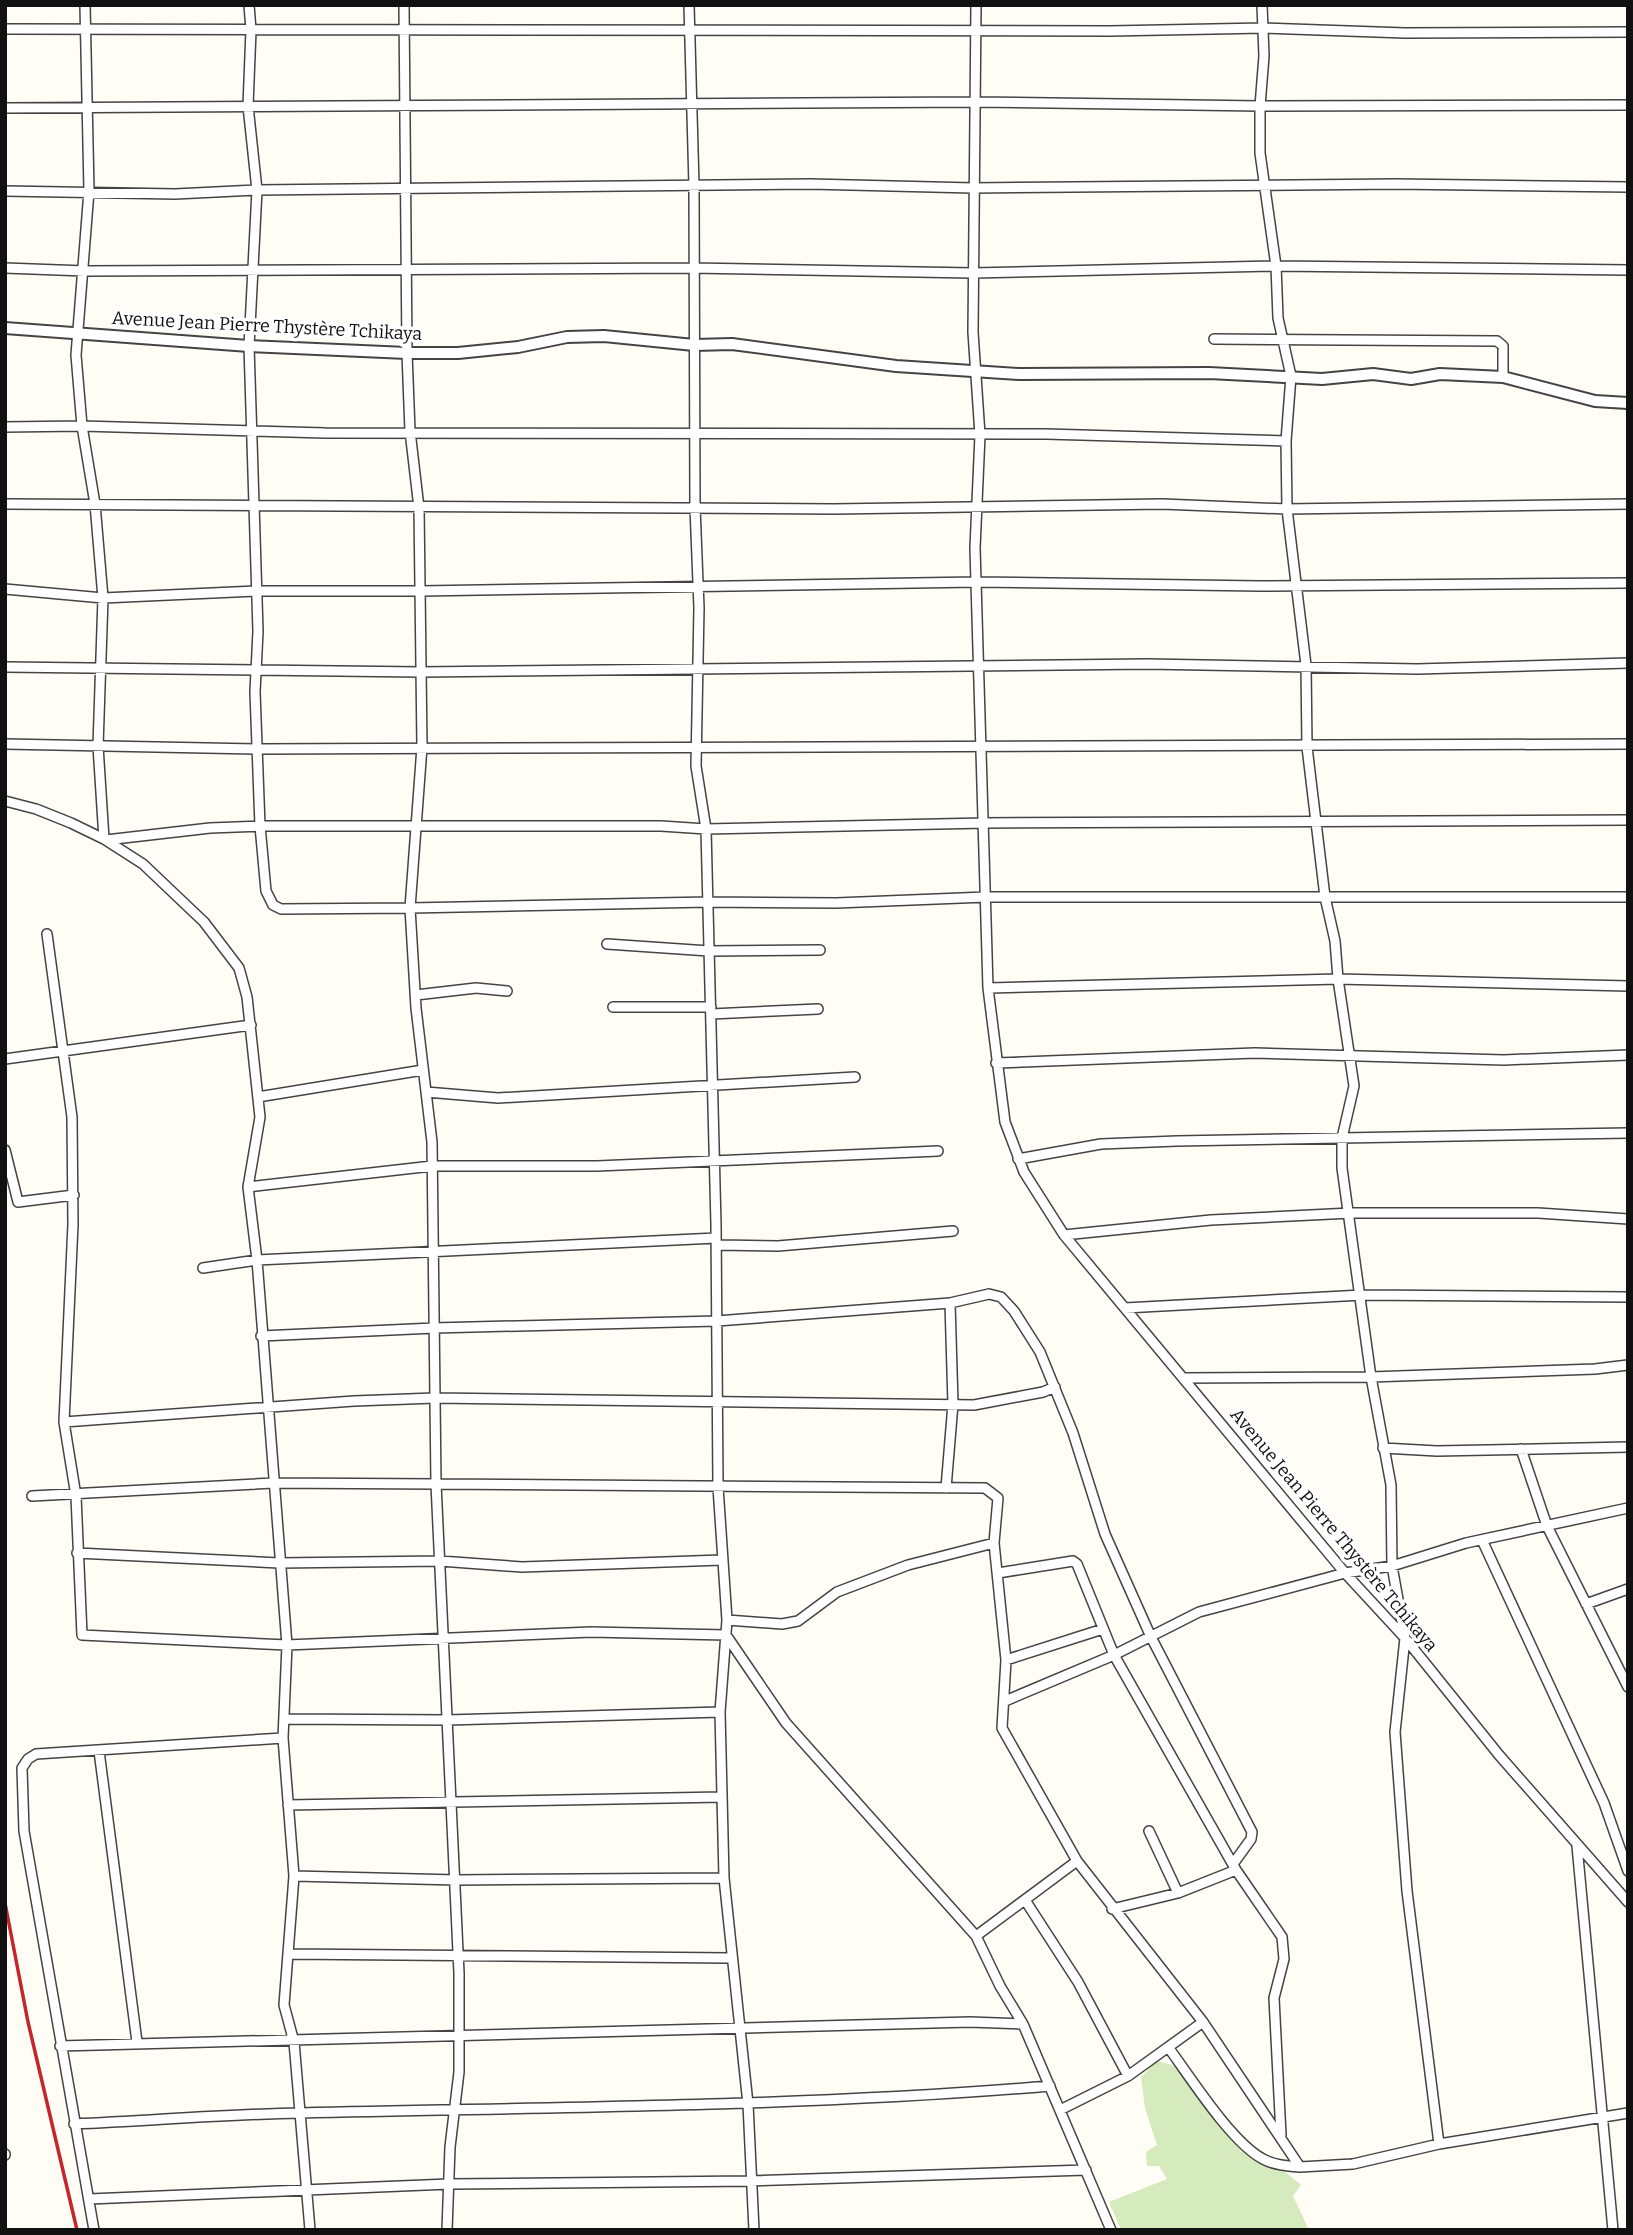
<svg xmlns="http://www.w3.org/2000/svg" width="1633" height="2235" font-family="Bitter,serif">
<style>
.green{fill:#d5ebbd}
.lines{fill:none;stroke-linecap:round;stroke-linejoin:round}
.minor-casing{stroke:#444;stroke-width:12}
.tertiary-casing{stroke:#444;stroke-width:14}
.minor{stroke:#fff;stroke-width:9}
.tertiary{stroke:#fff;stroke-width:10}
.rail{stroke:#c4262e;stroke-width:3.5}
.labels{text-anchor:middle;stroke-width:7;stroke-linejoin:round;paint-order:stroke}
.street-label{font-size:18px;fill:#111;stroke:#fff}
</style>
<rect width="100%" height="100%" fill="#fffdf5"/>
<path class="green" d="M 1157,2061 L 1177,2066 L 1241,2151 L 1282,2169 L 1301,2185 L 1293,2196 L 1309,2230 L 1121,2230 L 1109,2202 L 1167,2179 L 1159,2166 L 1147,2166 L 1146,2152 L 1157,2145 L 1145,2108 L 1141,2077 Z"/>
<g class="lines">
<defs>
<path id="minor" d="M 85,5 L 89,191 L 76,355 L 82,426 L 95,504 L 103,598 L 98,746 L 104,839
M 249,5 L 251,30 L 248,106 L 257,190 L 249,346 L 258,631 L 255,692 L 260,826 L 266,891 L 273,905 L 281,909 L 410,908 L 416,1008 L 432,1142 L 436,1484 L 985,1488 L 998,1498 L 994,1543 L 1006,1660 L 1002,1728 L 1077,1861 L 1203,2022 L 1300,2167 L 1353,2164 L 1439,2144 L 1628,2113
M 404,5 L 407,353 L 410,431 L 419,508 L 422,747 L 410,908 L 708,902 L 836,903 L 986,897 L 1628,897
M 689,5 L 694,186 L 695,507 L 699,608 L 696,766 L 706,829 L 716,1225 L 718,1487 L 727,1620 L 720,1712 L 724,1878 L 748,2104 L 754,2230
M 976,5 L 973,332 L 980,435 L 975,548 L 988,988 L 1005,1122 L 1024,1172 L 1064,1235 L 1345,1573 L 1405,1638 L 1499,1755 L 1628,1902
M 1262,5 L 1264,56 L 1260,106 L 1260,153 L 1276,266 L 1278,318 L 1291,376 L 1286,441 L 1287,509 L 1306,665 L 1307,747 L 1325,897 L 1335,941 L 1338,979 L 1354,1086 L 1342,1138 L 1342,1168 L 1371,1377 L 1391,1485 L 1392,1566 L 1405,1638 L 1395,1732 L 1407,1891 L 1439,2144
M 5,29 L 1110,31 L 1264,28 L 1405,33 L 1628,32
M 5,108 L 975,102 L 1260,106 L 1628,105
M 5,191 L 175,194 L 257,190 L 810,184 L 973,188 L 1396,184 L 1628,187
M 5,268 L 85,271 L 692,268 L 973,273 L 1276,266 L 1628,270
M 1214,339 L 1497,341 L 1503,346 L 1503,377
M 5,427 L 82,426 L 325,433 L 1046,434 L 1286,441
M 5,504 L 834,509 L 1162,504 L 1287,509 L 1628,504
M 5,589 L 103,598 L 256,591 L 421,591 L 976,582 L 1260,586 L 1628,583
M 5,667 L 421,672 L 1147,664 L 1417,669 L 1628,663
M 5,744 L 259,749 L 1628,744
M 5,801 L 36,809 L 71,823 L 104,839 L 143,864 L 204,922 L 239,968 L 247,997 L 260,1117 L 248,1187 L 257,1260 L 287,1645 L 283,1738 L 294,1876 L 284,2005 L 294,2042 L 310,2230
M 106,840 L 210,828 L 260,826 L 661,826 L 706,829 L 985,823 L 1628,820
M 47,934 L 72,1117 L 73,1224 L 64,1422 L 76,1496 L 82,1635 L 287,1645 L 591,1632 L 726,1635 L 786,1723 L 976,1936 L 1000,1986 L 1023,2024 L 1111,2230
M 607,944 L 709,951 L 820,950
M 988,988 L 1338,979 L 1628,986
M 416,995 L 476,988 L 507,991
M 613,1007 L 711,1007
M 711,1014 L 818,1009
M 5,1059 L 251,1025
M 996,1063 L 1255,1053 L 1504,1060 L 1628,1055
M 426,1092 L 498,1098 L 855,1077
M 258,1097 L 423,1070
M 5,1150 L 18,1202 L 74,1195
M 1018,1159 L 1101,1144 L 1177,1141 L 1628,1133
M 248,1187 L 432,1166 L 597,1166 L 938,1151
M 1064,1235 L 1211,1220 L 1351,1213 L 1538,1213 L 1628,1219
M 717,1245 L 778,1246 L 953,1231
M 203,1268 L 257,1260 L 716,1238
M 1125,1308 L 1362,1295 L 1628,1297
M 261,1336 L 434,1328 L 717,1321 L 950,1303 L 989,1294 L 1001,1297 L 1014,1311 L 1040,1352 L 1073,1433 L 1105,1534 L 1151,1637 L 1252,1832 L 1251,1839 L 1233,1864
M 1183,1378 L 1371,1377 L 1595,1369 L 1628,1365
M 64,1422 L 354,1401 L 435,1398 L 974,1405 L 1043,1392 L 1055,1387
M 1383,1448 L 1437,1451 L 1628,1447
M 1521,1449 L 1547,1526 L 1628,1687
M 946,1488 L 953,1404 L 950,1303
M 32,1496 L 273,1483 L 436,1484 L 459,1973 L 459,2072 L 450,2147 L 447,2230
M 1482,1540 L 1604,1803 L 1628,1871
M 77,1553 L 279,1563 L 440,1561 L 522,1567 L 722,1560
M 998,1573 L 1073,1561 L 1077,1564 L 1114,1655 L 1236,1870 L 1282,1937 L 1284,1959 L 1274,1998 L 1281,2135
M 1586,1604 L 1628,1589
M 727,1620 L 782,1624 L 798,1621 L 837,1592 L 908,1565 L 994,1543
M 1006,1660 L 1103,1629
M 1005,1701 L 1114,1655 L 1199,1612 L 1345,1573 L 1392,1566 L 1466,1543 L 1628,1508
M 284,1719 L 447,1720 L 720,1712
M 99,1751 L 137,2042
M 288,1805 L 722,1797
M 1149,1831 L 1178,1893
M 1577,1846 L 1613,2230
M 294,1876 L 457,1880 L 724,1878
M 1025,1900 L 1078,1982 L 1128,2076
M 1112,1909 L 1178,1893 L 1236,1870
M 976,1936 L 1077,1861
M 289,1954 L 730,1958
M 60,2046 L 970,2022 L 1023,2024
M 1168,2047 C 1191,2078 1231,2142 1263,2159 C 1274,2165 1287,2166 1300,2167
M 1060,2110 L 1128,2076 L 1203,2022
M 74,2124 C 150,2121 225,2114 301,2113 C 551,2107 801,2107 1050,2086
M 5,2154 L 5,2155
M 89,2199 L 449,2184 L 750,2181 L 1086,2170
M 94,2230 L 24,1831 L 22,1768 L 28,1759 L 36,1754 L 283,1738"/>
<path id="tertiary" d="M 5,328 L 249,346 L 407,353 L 458,353 L 518,347 L 567,337 L 604,336 L 694,345 L 732,344 L 896,366 L 1019,374 L 1209,373 L 1322,379 L 1373,374 L 1411,379 L 1440,374 L 1503,377 L 1595,401 L 1628,403"/>
</defs>
<use href="#minor" class="minor-casing"/>
<use href="#tertiary" class="tertiary-casing"/>
<use href="#minor" class="minor"/>
<use href="#tertiary" class="tertiary"/>
<path class="rail" d="M 5,1903 L 28,2022 L 77,2230"/>
</g>
<g class="labels">
<g class="street-label">
<text transform="translate(267 326) rotate(3)" y="6">Avenue Jean Pierre Thystère Tchikaya</text>
<text transform="translate(1334 1530) rotate(50)" y="6">Avenue Jean Pierre Thystère Tchikaya</text>
</g>
</g>
<rect width="1633" height="2235" fill="none" stroke="#111111" stroke-width="14"/>
</svg>
